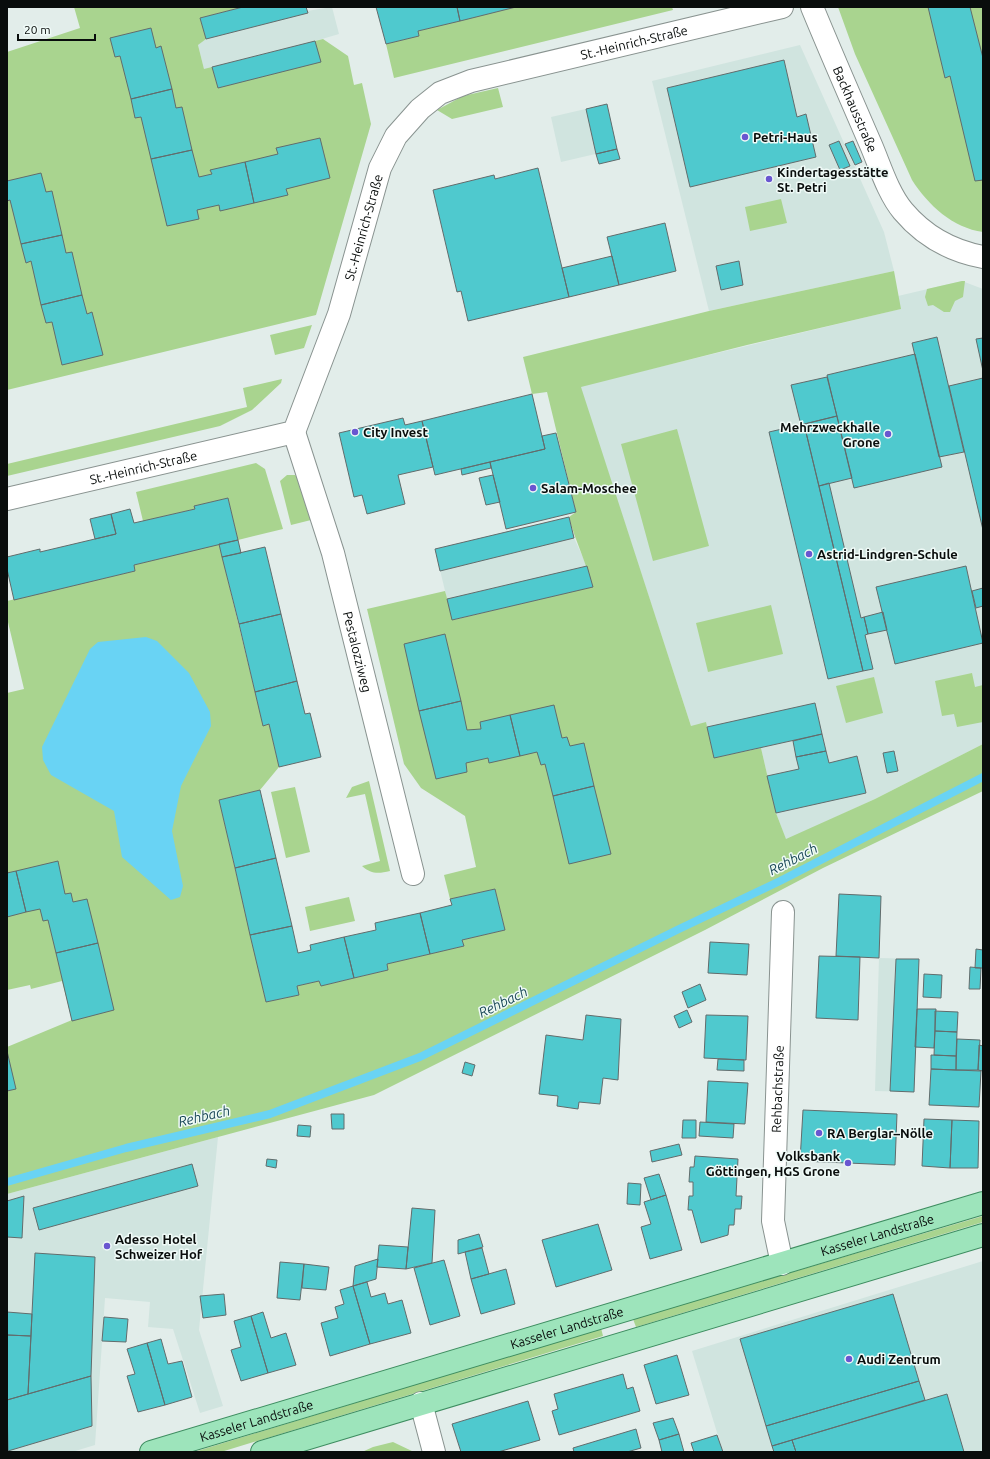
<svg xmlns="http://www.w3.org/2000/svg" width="990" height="1459" font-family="Ubuntu,sans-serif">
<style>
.built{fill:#d0e4df}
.green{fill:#a9d48f}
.water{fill:#69d3f4}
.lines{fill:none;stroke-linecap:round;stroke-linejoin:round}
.stream{stroke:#69d3f4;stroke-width:8}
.building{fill:#4fc9ce;stroke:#626c6c}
.minor-casing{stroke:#899390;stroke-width:24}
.major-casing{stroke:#3e8d60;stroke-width:24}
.minor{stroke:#fff;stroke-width:22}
.major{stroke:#9de4bb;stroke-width:22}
.poi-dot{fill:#6956d0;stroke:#effaf7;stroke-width:1.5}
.labels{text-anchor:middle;stroke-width:3;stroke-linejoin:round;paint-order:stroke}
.street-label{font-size:13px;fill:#090d0c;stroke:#effaf7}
.poi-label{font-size:13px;font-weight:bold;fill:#090d0c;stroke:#effaf7;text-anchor:start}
.water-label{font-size:14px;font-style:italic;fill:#1c4a58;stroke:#effaf7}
</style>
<rect width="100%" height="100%" fill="#e2edea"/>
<path class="built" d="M 243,7 L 306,7 L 307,11 L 332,7 L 339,34 L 315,41 L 321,62 L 218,88 L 204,69 L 198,45 L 205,39 L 200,18 Z
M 800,45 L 884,232 L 894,271 L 709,311 L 652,81 Z
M 607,104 L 617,149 L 561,162 L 551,117 Z
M 962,281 L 983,289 L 983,744 L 875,799 L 786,840 L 776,813 L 761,748 L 714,758 L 691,726 L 580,386 L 900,309 L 898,296 Z
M 569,517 L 574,538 L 587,566 L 593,587 L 452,620 L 435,549 Z
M 879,958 L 919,959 L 914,1092 L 875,1091 Z
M 218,1137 L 199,1330 L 223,1406 L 200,1413 L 173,1329 L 148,1327 L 150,1302 L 105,1298 L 95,1445 L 72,1452 L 7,1452 L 7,1194 Z
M 983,1261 L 983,1452 L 723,1452 L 692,1351 Z"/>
<path class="green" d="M 74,7 L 243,7 L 200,18 L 206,39 L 198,45 L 204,69 L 212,67 L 218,88 L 320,62 L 315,41 L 323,39 L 348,56 L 354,85 L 362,83 L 371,124 L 316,315 L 7,390 L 7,52 L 80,28 Z
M 516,7 L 672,7 L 673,10 L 394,78 L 386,44 L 419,36 L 418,31 Z
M 838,7 L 983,7 L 983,232 C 953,228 928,205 912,180 L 855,54 Z
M 498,88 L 503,107 L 452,119 L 437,110 L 463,96 Z
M 781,199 L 787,223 L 750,231 L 745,207 Z
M 894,271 L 901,309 L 747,345 L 581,387 L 691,726 L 706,722 L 714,758 L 761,748 L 776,813 L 786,839 L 875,799 L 983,744 L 983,791 L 823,868 L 705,930 L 374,1095 L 7,1194 L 7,1047 L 72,1020 L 62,981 L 31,989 L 30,985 L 7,990 L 7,693 L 24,689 L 7,618 L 7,601 L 135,571 L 134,565 L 219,544 L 263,725 L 269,724 L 279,767 L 260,790 L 219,800 L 266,1002 L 299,995 L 297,986 L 319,981 L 321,986 L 388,970 L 387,964 L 464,946 L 462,940 L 505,930 L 495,889 L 450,899 L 444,875 L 476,867 L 465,816 L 421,788 L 404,764 L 367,609 L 445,591 L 453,620 L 592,587 C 587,563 575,541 569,517 L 576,512 L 547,392 L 532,394 L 523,357 L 709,311 Z
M 962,281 L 965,281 L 963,297 L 955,301 L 950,312 L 944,312 L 933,305 L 928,306 L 925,297 L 927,289 Z
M 312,325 L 304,348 L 275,355 L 270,335 Z
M 282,379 L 281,383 L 252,410 L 220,426 L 7,476 L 7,464 L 247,407 L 243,388 Z
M 677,429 L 709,546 L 653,561 L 621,444 Z
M 256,463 L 265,469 L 283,529 L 238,540 L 228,498 L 195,506 L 195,509 L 143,521 L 136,492 Z
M 287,475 L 295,475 L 297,477 L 311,520 L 291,525 L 280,481 Z
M 771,605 L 783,654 L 708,672 L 696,623 Z
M 972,673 L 975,687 L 983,685 L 983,722 L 957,727 L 954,714 L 942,716 L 935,681 Z
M 874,677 L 883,713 L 846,723 L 836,686 Z
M 369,781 L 390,871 C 378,874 371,874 362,866 L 380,861 L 365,794 L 346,798 L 352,787 Z
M 295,787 L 310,852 L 286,858 L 271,792 Z
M 349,897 L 355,921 L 310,931 L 305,907 Z
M 983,1216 L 983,1222 L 636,1327 L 633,1319 Z
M 601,1328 L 603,1336 L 221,1452 L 194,1452 Z
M 393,1442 L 414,1452 L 362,1452 L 373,1447 Z"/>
<path class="water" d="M 146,637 L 157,641 L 189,673 L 210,712 L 211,726 L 181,786 L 172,831 L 183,886 L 180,897 L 171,900 L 122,857 L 114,811 L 51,775 L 43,760 L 42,747 L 90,649 L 98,642 Z"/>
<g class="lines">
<path class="stream" d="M 7,1182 L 126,1148 L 270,1114 L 420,1057 L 679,929 L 780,881 L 983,777"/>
</g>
<path class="building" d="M 243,7 L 306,7 L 308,13 L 206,39 L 200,18 Z
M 376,7 L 457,7 L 460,21 L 418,31 L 419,36 L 386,44 Z
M 457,7 L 516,7 L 460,21 Z
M 928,7 L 970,7 L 983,58 L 983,180 L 975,181 L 950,76 L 945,78 Z
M 151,28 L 156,48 L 161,46 L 172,89 L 131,99 L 120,56 L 115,57 L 110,38 Z
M 315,41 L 321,62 L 218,88 L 212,67 Z
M 784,60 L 797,117 L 806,114 L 816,157 L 690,187 L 667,88 Z
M 172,89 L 176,108 L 182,107 L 192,150 L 151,159 L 141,117 L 135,118 L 131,99 Z
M 607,104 L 617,149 L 596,154 L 586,109 Z
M 320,138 L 330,178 L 286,189 L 288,195 L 254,203 L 245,162 L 278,154 L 276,148 Z
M 839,141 L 850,166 L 840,170 L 829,145 Z
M 853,141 L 862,162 L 855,165 L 845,144 Z
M 617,149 L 620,159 L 599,164 L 596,154 Z
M 192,150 L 199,177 L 212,174 L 210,170 L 245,162 L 254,203 L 220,211 L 219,205 L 197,210 L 199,219 L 167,226 L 151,159 Z
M 538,168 L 569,297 L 468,321 L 461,291 L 457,292 L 433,190 L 494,175 L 495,179 Z
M 41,173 L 46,192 L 52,191 L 62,235 L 21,244 L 10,200 L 7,201 L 7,181 Z
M 665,223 L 676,271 L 619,285 L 607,237 Z
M 62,235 L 66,253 L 72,252 L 82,295 L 41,305 L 31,261 L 26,263 L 21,244 Z
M 612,256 L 619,285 L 569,297 L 562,268 Z
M 739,261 L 743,285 L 721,290 L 716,266 Z
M 82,295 L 87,314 L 92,312 L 103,355 L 62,365 L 52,322 L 46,323 L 41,305 Z
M 937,337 L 964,452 L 939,457 L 912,343 Z
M 983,338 L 983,371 L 976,339 Z
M 915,354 L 942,467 L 854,488 L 827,375 Z
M 827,377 L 837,416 L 801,425 L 791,385 Z
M 983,378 L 983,530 L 949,386 Z
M 532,394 L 545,449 L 435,475 L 422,421 Z
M 837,416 L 852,478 L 819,486 L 804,424 Z
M 403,418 L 405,425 L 422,421 L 433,467 L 398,475 L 405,504 L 367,514 L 362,495 L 354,497 L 339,433 Z
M 804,424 L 863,671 L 828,679 L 769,432 Z
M 556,433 L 576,512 L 506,529 L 490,462 L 545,449 L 542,436 Z
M 490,462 L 491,468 L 462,475 L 461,469 Z
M 493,475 L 500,502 L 486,505 L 479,478 Z
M 829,483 L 861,618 L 864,617 L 868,634 L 865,635 L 873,669 L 863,671 L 819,486 Z
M 228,498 L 238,540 L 134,565 L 135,571 L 14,600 L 7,569 L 7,557 L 40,549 L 40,552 L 116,534 L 111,514 L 130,509 L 134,523 L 195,509 L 194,506 Z
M 111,514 L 116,534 L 95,539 L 90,519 Z
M 569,517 L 574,538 L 440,571 L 435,549 Z
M 238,540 L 241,553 L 222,557 L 219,544 Z
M 265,547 L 281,614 L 239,624 L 222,557 Z
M 587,566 L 593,587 L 452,620 L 447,599 Z
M 966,566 L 983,643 L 895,664 L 876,587 Z
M 983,588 L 983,606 L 976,608 L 972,591 Z
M 883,612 L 887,630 L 868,634 L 864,617 Z
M 281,614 L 297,681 L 255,692 L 239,624 Z
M 445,634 L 461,701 L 419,711 L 404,644 Z
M 297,681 L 305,714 L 310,713 L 321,757 L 279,767 L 269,724 L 263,726 L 255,692 Z
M 461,701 L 467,730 L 481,729 L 480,722 L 510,715 L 520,756 L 489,763 L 488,758 L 466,763 L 467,772 L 436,779 L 419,711 Z
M 815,703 L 822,734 L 714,758 L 707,727 Z
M 554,705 L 562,738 L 567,737 L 570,746 L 584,743 L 594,786 L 553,796 L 545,764 L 541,765 L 537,752 L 520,756 L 510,715 Z
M 822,734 L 826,751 L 796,757 L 793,741 Z
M 826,751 L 829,763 L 857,756 L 866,793 L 776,813 L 767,776 L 799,769 L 796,757 Z
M 894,751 L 898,771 L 887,773 L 883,753 Z
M 594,786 L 611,854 L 569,864 L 553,796 Z
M 260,790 L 276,858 L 235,868 L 219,800 Z
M 276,858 L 292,926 L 250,935 L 235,868 Z
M 58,861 L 65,894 L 71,893 L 73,902 L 87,899 L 98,943 L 56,953 L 48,920 L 43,921 L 40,909 L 26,912 L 16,871 Z
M 16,871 L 26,912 L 7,917 L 7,873 Z
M 495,889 L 505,930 L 462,940 L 464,946 L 430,954 L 420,913 L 452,905 L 450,899 Z
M 839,894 L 881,896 L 879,958 L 836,956 Z
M 420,913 L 430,954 L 387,964 L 388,970 L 354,978 L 344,937 L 376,930 L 375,923 Z
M 292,926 L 298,953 L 311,950 L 310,945 L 344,937 L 354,978 L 321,986 L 319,981 L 297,986 L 299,995 L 266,1002 L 250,935 Z
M 710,942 L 749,944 L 747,975 L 708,973 Z
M 98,943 L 114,1010 L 72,1021 L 56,953 Z
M 976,949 L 983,950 L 983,968 L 975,968 Z
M 819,956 L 860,957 L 858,1020 L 816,1018 Z
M 896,959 L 919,959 L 914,1092 L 890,1091 Z
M 970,967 L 981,968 L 980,989 L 969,989 Z
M 924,974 L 942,975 L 941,998 L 923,997 Z
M 700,984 L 706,1000 L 688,1008 L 682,992 Z
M 917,1009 L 936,1009 L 934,1048 L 915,1047 Z
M 687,1010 L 692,1022 L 679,1028 L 674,1016 Z
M 935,1011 L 958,1012 L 957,1032 L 935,1031 Z
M 586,1015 L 621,1019 L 618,1080 L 603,1078 L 600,1104 L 579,1102 L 578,1109 L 557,1106 L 558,1096 L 539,1094 L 546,1035 L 583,1040 Z
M 706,1015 L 748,1016 L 746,1060 L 704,1058 Z
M 935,1031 L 957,1032 L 956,1056 L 934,1055 Z
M 957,1039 L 980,1040 L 978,1070 L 956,1070 Z
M 979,1045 L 983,1046 L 983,1071 L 978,1070 Z
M 7,1051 L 16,1089 L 7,1091 Z
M 931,1055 L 956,1056 L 956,1070 L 931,1069 Z
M 718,1059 L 744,1060 L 744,1071 L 717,1070 Z
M 465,1062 L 475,1065 L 472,1076 L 462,1073 Z
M 931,1069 L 981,1071 L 979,1107 L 929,1105 Z
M 708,1081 L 748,1083 L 745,1124 L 706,1122 Z
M 803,1110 L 897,1114 L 895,1165 L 800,1161 Z
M 331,1114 L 344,1114 L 344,1129 L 332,1129 Z
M 924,1119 L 952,1120 L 950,1168 L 922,1166 Z
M 683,1120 L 696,1120 L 696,1138 L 682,1138 Z
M 952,1120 L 979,1121 L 978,1168 L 950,1168 Z
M 700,1122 L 734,1124 L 733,1138 L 699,1136 Z
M 298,1125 L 311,1126 L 310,1137 L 297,1136 Z
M 679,1144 L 682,1155 L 652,1162 L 650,1151 Z
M 695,1156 L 738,1159 L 736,1196 L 742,1196 L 741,1209 L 735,1209 L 734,1225 L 729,1225 L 728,1235 L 701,1243 L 692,1210 L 688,1210 L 689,1196 L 693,1196 L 693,1182 L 689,1182 L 690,1167 L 694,1167 Z
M 267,1159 L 277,1160 L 276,1168 L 266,1166 Z
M 192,1164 L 198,1186 L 39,1230 L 33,1208 Z
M 659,1174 L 666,1195 L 651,1200 L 644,1178 Z
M 628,1183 L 641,1184 L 640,1205 L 627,1204 Z
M 666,1195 L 682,1250 L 650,1259 L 641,1227 L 651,1224 L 644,1202 Z
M 24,1196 L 22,1238 L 7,1237 L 7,1201 Z
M 412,1208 L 435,1210 L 432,1263 L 406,1269 Z
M 598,1224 L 612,1270 L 556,1287 L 542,1240 Z
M 479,1234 L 483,1247 L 458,1254 L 458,1240 Z
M 379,1245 L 408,1247 L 406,1269 L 377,1267 Z
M 482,1248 L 489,1274 L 471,1279 L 465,1252 Z
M 35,1253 L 95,1257 L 91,1376 L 28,1394 Z
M 378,1259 L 376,1279 L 353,1286 L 355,1266 Z
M 444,1260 L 460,1316 L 430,1325 L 414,1268 Z
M 280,1262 L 304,1264 L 300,1300 L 277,1298 Z
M 304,1264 L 329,1267 L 326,1290 L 302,1288 Z
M 506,1269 L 515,1304 L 481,1314 L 471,1279 Z
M 367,1282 L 371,1297 L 385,1293 L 388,1304 L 402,1300 L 411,1333 L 370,1344 L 353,1286 Z
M 353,1286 L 370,1344 L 330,1356 L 321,1323 L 338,1318 L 335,1307 L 344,1304 L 340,1290 Z
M 224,1294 L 226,1315 L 203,1318 L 200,1296 Z
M 893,1294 L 919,1381 L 766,1426 L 740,1339 Z
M 7,1312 L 32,1314 L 31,1336 L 7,1335 Z
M 263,1312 L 271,1338 L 286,1333 L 296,1365 L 268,1373 L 251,1316 Z
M 251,1316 L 268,1373 L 241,1381 L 231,1350 L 241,1347 L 234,1321 Z
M 104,1317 L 128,1319 L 126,1342 L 102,1341 Z
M 7,1335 L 31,1336 L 28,1394 L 7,1400 Z
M 161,1339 L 168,1364 L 182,1361 L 192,1397 L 165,1405 L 147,1343 Z
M 147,1343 L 165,1405 L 138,1412 L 127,1376 L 135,1374 L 127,1349 Z
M 677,1355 L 689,1395 L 656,1404 L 644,1365 Z
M 623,1374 L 627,1389 L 633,1387 L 640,1411 L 559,1435 L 552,1411 L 558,1409 L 554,1394 Z
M 91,1376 L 92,1426 L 8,1451 L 7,1400 Z
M 919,1381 L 925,1400 L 772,1446 L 766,1426 Z
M 947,1394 L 964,1452 L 796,1452 L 792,1440 Z
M 528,1401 L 540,1440 L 498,1452 L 461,1452 L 452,1424 Z
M 673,1418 L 679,1434 L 659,1440 L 653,1423 Z
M 636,1429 L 641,1448 L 627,1452 L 574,1452 L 573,1448 Z
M 679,1434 L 684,1452 L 662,1452 L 659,1440 Z
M 717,1435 L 723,1452 L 694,1452 L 691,1443 Z
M 792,1440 L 796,1452 L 774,1452 L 772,1446 Z"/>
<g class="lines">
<defs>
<g id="minor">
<path id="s1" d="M 812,7 C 831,53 851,99 871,145 C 880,166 888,193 903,211 C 924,236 951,251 983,257"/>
<path id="s2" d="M 294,432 L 333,553 L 413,874"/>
<path id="s3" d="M 7,499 L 294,432 L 339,314 L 380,168 L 396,136 L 420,109 L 440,93 L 471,81 L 782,7"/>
<path id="s4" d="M 782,1264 L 773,1221 L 783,912"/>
<path d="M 421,1403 L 434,1452"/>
</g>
<g id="major">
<path id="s5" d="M 151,1452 L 983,1203"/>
<path d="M 262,1452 L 983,1235"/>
</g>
</defs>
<use href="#minor" class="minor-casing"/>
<use href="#major" class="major-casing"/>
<use href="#minor" class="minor"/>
<use href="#major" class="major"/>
</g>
<g class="poi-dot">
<circle cx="745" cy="137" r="4"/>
<circle cx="769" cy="179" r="4"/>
<circle cx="355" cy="432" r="4"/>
<circle cx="888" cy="434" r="4"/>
<circle cx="533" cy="488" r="4"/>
<circle cx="809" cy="554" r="4"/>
<circle cx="819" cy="1133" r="4"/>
<circle cx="848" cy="1163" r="4"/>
<circle cx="107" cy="1246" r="4"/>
<circle cx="849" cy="1359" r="4"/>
</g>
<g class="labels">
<g class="street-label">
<text dy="5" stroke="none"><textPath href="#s3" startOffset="871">St.-Heinrich-Straße</textPath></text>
<text dy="5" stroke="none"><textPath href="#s1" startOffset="111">Backhausstraße</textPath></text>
<text dy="5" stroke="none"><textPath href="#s3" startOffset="511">St.-Heinrich-Straße</textPath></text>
<text dy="5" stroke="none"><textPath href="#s3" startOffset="140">St.-Heinrich-Straße</textPath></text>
<text dy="5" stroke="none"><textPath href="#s2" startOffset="229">Pestalozziweg</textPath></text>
<text dy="5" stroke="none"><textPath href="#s4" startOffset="176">Rehbachstraße</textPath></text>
<text dy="5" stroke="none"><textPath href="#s5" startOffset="758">Kasseler Landstraße</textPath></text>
<text dy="5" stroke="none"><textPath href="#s5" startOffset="434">Kasseler Landstraße</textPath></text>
<text dy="5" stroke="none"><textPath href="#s5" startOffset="110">Kasseler Landstraße</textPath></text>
</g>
<g class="poi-label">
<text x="753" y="142">Petri-Haus</text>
<text x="777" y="177">Kindertagesstätte<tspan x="777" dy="15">St. Petri</tspan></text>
<text x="880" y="432" text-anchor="end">Mehrzweckhalle<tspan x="880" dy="15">Grone</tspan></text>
<text x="363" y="437">City Invest</text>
<text x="541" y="493">Salam-Moschee</text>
<text x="817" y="559">Astrid-Lindgren-Schule</text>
<text x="827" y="1138">RA Berglar–Nölle</text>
<text x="840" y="1161" text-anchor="end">Volksbank<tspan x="840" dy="15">Göttingen, HGS Grone</tspan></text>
<text x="115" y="1244">Adesso Hotel<tspan x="115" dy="15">Schweizer Hof</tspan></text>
<text x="857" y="1364">Audi Zentrum</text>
</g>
<g class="water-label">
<text transform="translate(793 859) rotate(-27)" y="5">Rehbach</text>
<text transform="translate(503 1002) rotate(-26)" y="5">Rehbach</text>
<text transform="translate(204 1116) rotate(-13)" y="5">Rehbach</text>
</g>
</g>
<rect width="990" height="1459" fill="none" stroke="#090d0c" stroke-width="16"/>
<path d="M18 34v6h77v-6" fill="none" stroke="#090d0c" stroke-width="2"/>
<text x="24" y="34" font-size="12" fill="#090d0c" stroke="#effaf7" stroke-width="3" paint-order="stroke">20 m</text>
</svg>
